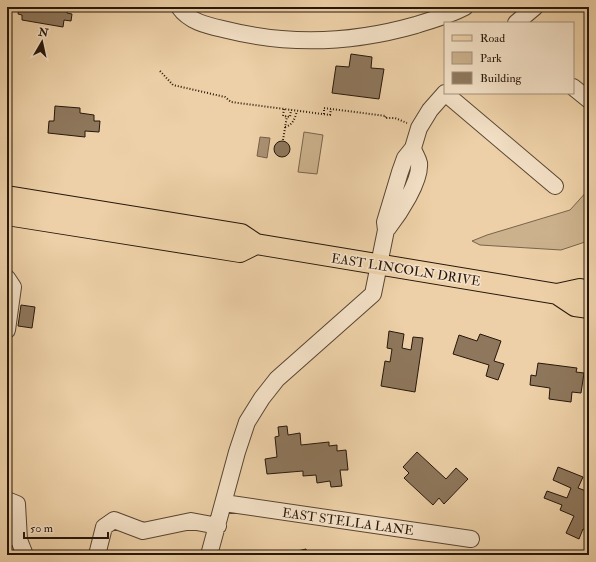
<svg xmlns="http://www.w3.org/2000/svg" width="596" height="562" font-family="'IM FELL Double Pica',serif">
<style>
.green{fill:#cbb18c;stroke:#79644c}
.water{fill:#aa9172;stroke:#766049}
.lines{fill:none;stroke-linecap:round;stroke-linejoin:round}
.stream{stroke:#766049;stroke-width:3.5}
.building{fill:#8e775c;stroke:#27170b}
.minor-casing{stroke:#584532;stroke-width:18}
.major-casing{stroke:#27170b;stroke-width:22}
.path{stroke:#27170b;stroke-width:2;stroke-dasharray:1 2;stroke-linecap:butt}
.minor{stroke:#f3e0c6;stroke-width:16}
.major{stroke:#edd0a7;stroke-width:20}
.labels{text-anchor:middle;stroke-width:3.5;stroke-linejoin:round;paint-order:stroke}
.street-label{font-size:13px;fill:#27170b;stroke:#f3e0c6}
</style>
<rect width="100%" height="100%" fill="#edd0a7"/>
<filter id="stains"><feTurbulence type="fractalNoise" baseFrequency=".005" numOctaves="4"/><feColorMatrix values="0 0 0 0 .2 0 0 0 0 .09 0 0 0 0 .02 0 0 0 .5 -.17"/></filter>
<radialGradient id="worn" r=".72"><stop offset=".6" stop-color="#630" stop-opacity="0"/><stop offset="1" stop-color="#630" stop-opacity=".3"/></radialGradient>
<path class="green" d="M 304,132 L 323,135 L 317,174 L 298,172 Z
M 589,189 L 588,241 L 561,250 L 480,245 L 472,241 L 487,235 L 570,210 Z"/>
<path class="water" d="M 260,137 L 270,138 L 267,158 L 257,156 Z"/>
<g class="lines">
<path class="stream" d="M 587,555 L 589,554"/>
</g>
<path class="building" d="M 19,7 L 68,7 L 67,13 L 72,14 L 71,21 L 64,20 L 63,27 L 22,20 L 22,15 L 18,14 Z
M 351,54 L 372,57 L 371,68 L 384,69 L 379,99 L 332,93 L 336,66 L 349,67 Z
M 55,106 L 80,108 L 80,113 L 94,115 L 94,121 L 100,121 L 99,132 L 85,131 L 85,137 L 48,133 L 49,121 L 54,121 Z
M274 149a8 8 0 1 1 16 0a8 8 0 1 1-16 0Z
M 21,305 L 35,307 L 32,328 L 18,326 Z
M 389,331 L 404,334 L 402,348 L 411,350 L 413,337 L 423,338 L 415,392 L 381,386 L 385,361 L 390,362 L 392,349 L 387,348 Z
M 480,334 L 501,341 L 494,361 L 504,364 L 498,380 L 486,376 L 489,365 L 453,354 L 459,335 L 477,341 Z
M 538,363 L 577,368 L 576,372 L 584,373 L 581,393 L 572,392 L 571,402 L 549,399 L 550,388 L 530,385 L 531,375 L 536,376 Z
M 287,426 L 288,435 L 300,433 L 301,445 L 329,442 L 329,446 L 337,445 L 337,451 L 346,450 L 348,470 L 340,470 L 342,486 L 331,487 L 330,481 L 317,483 L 316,475 L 303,476 L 303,471 L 267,474 L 265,459 L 277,457 L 275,437 L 279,436 L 278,427 Z
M 417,452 L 446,479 L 456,468 L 468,479 L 444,504 L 439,498 L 433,505 L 404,478 L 409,473 L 403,467 Z
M 558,467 L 583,477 L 578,488 L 589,492 L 589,529 L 588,531 L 583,529 L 579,539 L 566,533 L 574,516 L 560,510 L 562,505 L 544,498 L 547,491 L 567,498 L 571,488 L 553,480 Z
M 306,549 L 308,555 L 281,555 Z"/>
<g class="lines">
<defs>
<path id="minor" d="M 179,7 C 190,23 210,26 227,30 C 291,46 353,43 416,25 C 432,20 450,15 465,7
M 516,23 L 535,7
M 573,87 L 589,100
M 445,93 L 555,186
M 388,228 C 399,214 421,181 419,163 C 418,158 414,153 413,148
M 7,278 L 13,287 L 7,330
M 7,500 L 17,504 L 19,540 L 25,555
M 224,503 L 471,539
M 97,555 L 104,527 L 114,520 L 143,531 L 191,521 L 218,526
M 209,555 L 237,452 L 247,422 L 262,398 L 277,379 L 373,294 L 386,230 L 385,222 L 400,172 L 405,158 L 413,148 L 419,128 L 430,110 L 445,93"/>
<path id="major" d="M 7,196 L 241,234 L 256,244 L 557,294 L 580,289 L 589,291
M 7,215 L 240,252 L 256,244
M 557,294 L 575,306 L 589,308"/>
</defs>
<use href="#minor" class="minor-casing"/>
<use href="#major" class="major-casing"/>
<path class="path" d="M 160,71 L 173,85 L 225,97 L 231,102 L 330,115 L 331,109
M 284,109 L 283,116 L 290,117 L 291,110
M 324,114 L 324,108 L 386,116 L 385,118 L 395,118 L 407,123
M 285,127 C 293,125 295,118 297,111
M 283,140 L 287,116"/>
<use href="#minor" class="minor"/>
<use href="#major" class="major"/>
</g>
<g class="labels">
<g class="street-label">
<text transform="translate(406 269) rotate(9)" y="5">EAST LINCOLN DRIVE</text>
<text transform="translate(348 521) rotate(8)" y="5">EAST STELLA LANE</text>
</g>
</g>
<rect width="596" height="562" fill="none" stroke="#edd0a7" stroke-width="24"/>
<rect x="8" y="8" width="580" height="546" fill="none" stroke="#27170b" stroke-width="2"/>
<rect x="12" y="12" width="572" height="538" fill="none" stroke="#27170b"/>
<rect x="444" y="22" width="130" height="72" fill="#f3e0c6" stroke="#a1907b"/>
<rect x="452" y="35" width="20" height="6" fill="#edd0a7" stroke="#a1907b"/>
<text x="480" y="42" font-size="12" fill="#27170b">Road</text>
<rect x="452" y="52" width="20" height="12" fill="#cbb18c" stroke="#a1907b"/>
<text x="480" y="62" font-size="12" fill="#27170b">Park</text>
<rect x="452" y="72" width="20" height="12" fill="#8e775c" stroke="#a1907b"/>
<text x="480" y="82" font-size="12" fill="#27170b">Building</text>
<g transform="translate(42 42) rotate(9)" stroke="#f3e0c6" stroke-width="3" paint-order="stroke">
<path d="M0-3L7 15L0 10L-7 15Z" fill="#27170b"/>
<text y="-6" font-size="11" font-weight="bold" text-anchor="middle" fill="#27170b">N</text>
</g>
<path d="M24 532v6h84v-6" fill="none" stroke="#27170b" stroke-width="2"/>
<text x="30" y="532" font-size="12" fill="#27170b" stroke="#f3e0c6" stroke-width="3" paint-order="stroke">50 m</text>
<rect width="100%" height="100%" filter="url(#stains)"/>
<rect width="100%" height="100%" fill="url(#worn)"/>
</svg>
